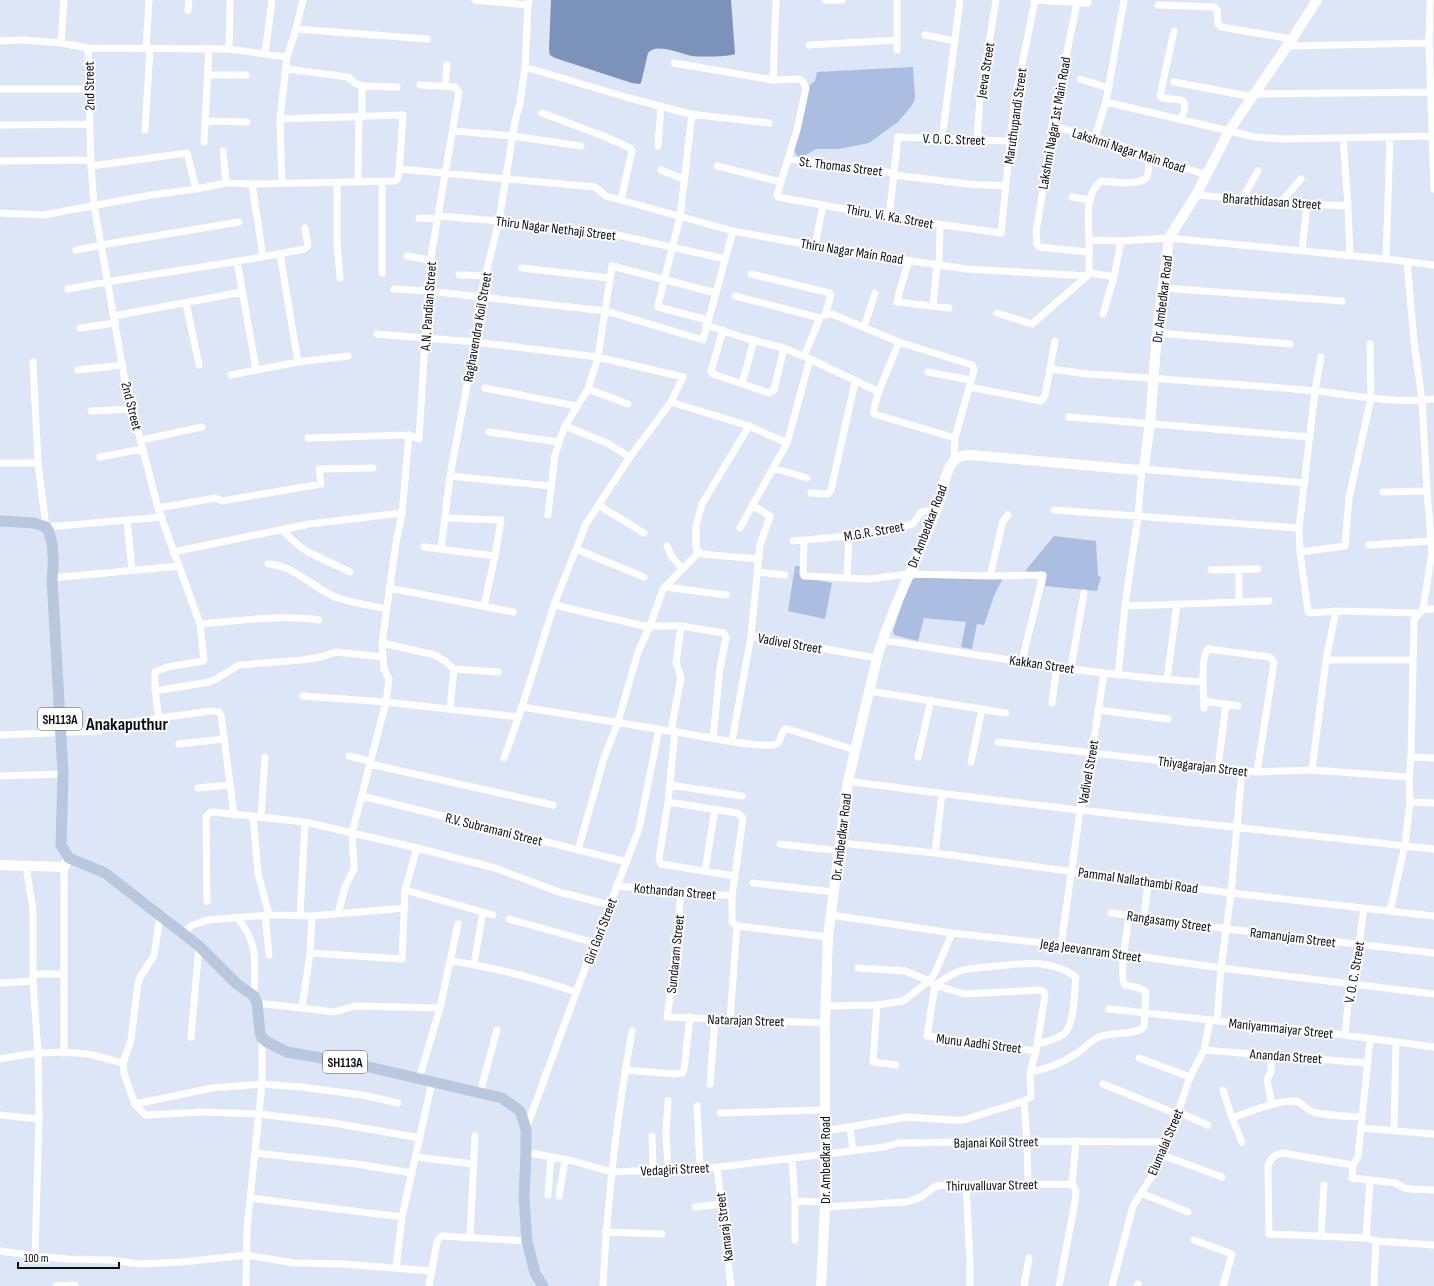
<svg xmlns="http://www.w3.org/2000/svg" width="1434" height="1286" font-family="'Sofia Sans Condensed',sans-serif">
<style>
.green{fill:#abbee1}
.water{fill:#7b92bb}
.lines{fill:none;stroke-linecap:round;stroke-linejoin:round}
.street{stroke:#fff;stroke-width:7}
.secondary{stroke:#fff;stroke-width:10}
.primary{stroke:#b9c7df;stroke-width:11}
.labels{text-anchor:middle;stroke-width:4;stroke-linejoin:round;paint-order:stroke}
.shield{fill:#fff;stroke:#54565a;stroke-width:1}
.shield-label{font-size:13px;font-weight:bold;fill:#0b0e13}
.street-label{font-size:14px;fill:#0b0e13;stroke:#fff}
.district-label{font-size:18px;font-weight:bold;fill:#0b0e13;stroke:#fff}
</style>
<rect width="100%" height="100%" fill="#dde6f7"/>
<path class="green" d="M 913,67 L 915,96 L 914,101 L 910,108 L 898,122 L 869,143 L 838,149 L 816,149 L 801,158 L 798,157 L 794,151 L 805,110 L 808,90 L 810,85 L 815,81 L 817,72 Z
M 1054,536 L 1096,541 L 1098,576 L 1101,577 L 1097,591 L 1045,586 L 1047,574 L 1025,571 Z
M 795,566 L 801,566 L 801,577 L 832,583 L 825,619 L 788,611 Z
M 914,578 L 1003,578 L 994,596 L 984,625 L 977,624 L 972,649 L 961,647 L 966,622 L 924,618 L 918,641 L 894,635 L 893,631 L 908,586 L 912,580 Z"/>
<path class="water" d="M 551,0 L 731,0 L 735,54 C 727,57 701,57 692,56 C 681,54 656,42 648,53 L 641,83 L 639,84 L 632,83 L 555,58 L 550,55 L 549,50 Z"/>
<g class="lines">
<path class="street" d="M 475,0 L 528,5 L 529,0
M 825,0 L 842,0
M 1034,0 L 1088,3
M 1430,0 L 1429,43 L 1434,189
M 1077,3 L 1052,126 L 1051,142 L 1036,232 L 1037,245 L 1039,247 L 1088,252
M 1158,5 L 1214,7 L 1217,10 L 1218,24 L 1221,27 L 1292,39
M 188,10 L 189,0
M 296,29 L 427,39
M 1174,31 L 1160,96 L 1162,98 L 1181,100 L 1184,102 L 1185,108 L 1181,120
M 925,35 L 955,41
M 0,41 L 24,40 L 61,43 L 88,48 L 229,49 L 287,57
M 61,43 L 64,0
M 809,45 L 897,40
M 1287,46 L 1429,43
M 88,48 L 91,166 L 94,205 L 125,381 L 158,508 L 200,624 L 204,660 L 203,661 L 167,667 L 155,672 L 155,691 L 159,718
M 146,49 L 149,0
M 229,49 L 230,0
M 897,50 L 897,0
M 265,54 L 272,0
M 674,63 L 773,80 L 799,79 L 803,82 L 806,88 L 797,130 L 788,159
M 525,67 L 629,98 L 690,114 L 769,123
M 286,69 L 348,77 L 355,83 L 362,86 L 397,87
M 208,75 L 246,75
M 1080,79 L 1109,88
M 773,80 L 776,0
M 1174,82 L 1253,97
M 445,86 L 447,65
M 0,89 L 89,89
M 1255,94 L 1432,92
M 1106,102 L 1255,137 L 1282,139 L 1432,136
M 542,113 L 606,137 L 630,148 L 632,151 L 621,200
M 692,114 L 680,217 L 658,305 L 658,307 L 708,320
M 362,116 L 362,86
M 280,119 L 403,115 L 399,173
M 205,121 L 247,122
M 0,125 L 90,124
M 1052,126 L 1095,137 L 1206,175
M 145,130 L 150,49
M 453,131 L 513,136 L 581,146
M 1095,137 L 1106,102 L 1124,0
M 1343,138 L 1348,206 L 1350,256
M 942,139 L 960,0
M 977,140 L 980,98 L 996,0
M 204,142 L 209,49
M 658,146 L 661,106
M 223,151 L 226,183
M 0,161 L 91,160
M 91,166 L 187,153 L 196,189
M 717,166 L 781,182
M 661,170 L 685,180
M 894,173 L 788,159 L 777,195 L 778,197 L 889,217 L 1001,233 L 1014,105 L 1035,0
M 894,175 L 968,184 L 1005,186
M 282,182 L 280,119 L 287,57 L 296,29 L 303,0
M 337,182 L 337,242 L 340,278
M 358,182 L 359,117
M 252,184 L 263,257
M 1196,195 L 1307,204 L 1348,206
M 1072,197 L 1090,200
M 1242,199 L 1258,171
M 1281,202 L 1301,179
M 0,213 L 43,215 L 151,195 L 196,189 L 226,183 L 252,184 L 395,181 L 398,178 L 400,169 L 595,187 L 606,196 L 733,231 L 842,251 L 967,269 L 1087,276 L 1091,273 L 1089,269 L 1089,240 L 1121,241 L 1169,238 L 1386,259 L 1434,265
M 439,216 L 499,221 L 604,232 L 725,259
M 889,217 L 898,137 L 1010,141
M 419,218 L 438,219
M 1089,240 C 1089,221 1084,195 1101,181 C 1111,182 1141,186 1147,177 C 1150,172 1148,162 1148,155
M 815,245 L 823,205
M 76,250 L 101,245 L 239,222
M 1302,250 L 1307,204
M 280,254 L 298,362
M 407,256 L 431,260
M 1386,259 L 1390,138
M 909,260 L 899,293 L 897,302 L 949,308
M 237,261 L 256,369
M 939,265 L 940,225
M 522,268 L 609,278
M 382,273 L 382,182
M 1091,273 L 1114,277
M 751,274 L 830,293 L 831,295 L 825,315 L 832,314 L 899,342 L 972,365 L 974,370 L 955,438 L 954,461
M 459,275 L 486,276
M 1163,288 L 1342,301
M 68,289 C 146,274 226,265 304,249 L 308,246 L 305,228
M 394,289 L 428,291 L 606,311 L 703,340 L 733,231
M 735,296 L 820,318 L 804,356
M 186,303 L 199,365
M 933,306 L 937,264
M 997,313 L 1032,324 L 1087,276
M 1103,314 L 1114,277 L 1121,241
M 114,316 L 242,292
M 706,325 L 745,338 L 784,348 L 810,359 L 879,392
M 864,327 L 875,293
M 80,328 L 116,323
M 723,330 L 711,371 L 713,374 L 769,393 L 774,390 L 784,348
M 1157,333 L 1290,344
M 377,334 L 475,342 L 598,357 L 683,377 L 671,402 L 749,426 L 787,443
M 899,342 C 895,353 871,405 874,414 L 955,438
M 1321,357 L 1315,391 L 1299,528 L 1300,552 L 1308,611 L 1309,613 L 1336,611
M 33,362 L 38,463 L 46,527 L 162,517
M 1050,369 L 1088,374 C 1164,379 1240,384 1316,391 C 1353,395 1396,404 1434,399
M 78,370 L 123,365
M 928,372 L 970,380
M 231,375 L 298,362 L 348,356
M 742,384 L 754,340
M 969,387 L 1041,401 L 1045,396 L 1055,341
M 485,388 L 576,406
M 588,389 L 628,404
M 91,411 L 133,409
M 1069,417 L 1310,437
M 565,426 L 607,443 L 630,457
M 749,426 L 702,504 L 696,526 L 696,548 L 701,554 L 759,559
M 489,432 L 559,442
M 308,438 L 409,435 L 419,439 L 428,291 L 432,251 L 459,92 L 455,87 L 420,85
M 141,440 L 202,427
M 100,457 L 143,449
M 0,463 L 38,463
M 773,468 L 807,478
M 450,476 L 551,486
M 1383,492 L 1427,491
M 811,493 L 828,494 L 831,490 L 855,382
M 598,505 L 644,533
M 158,508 L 215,498 L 222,501 L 321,484 L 319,469 L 373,468
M 1054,510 L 1299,528
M 548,515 L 555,455 L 559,442 L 565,426 L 588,389 L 598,357 L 612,266 L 716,293
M 445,518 L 501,520 L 495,556 L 484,606
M 127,520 L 132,570
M 740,528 L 787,443 L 810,359
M 282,530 L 298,545 L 308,552 L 350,572
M 793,541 L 849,536 L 906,526 L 913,524 L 921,512 L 937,510
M 804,541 L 803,574 L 804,576 L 806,576 L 869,579 L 908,574 L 990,576 L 1043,575 L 1022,661
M 1369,545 L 1431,541
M 667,546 L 672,557 L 682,568
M 424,547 L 495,556
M 441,549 L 450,476 L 475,342 L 480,297 L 499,221 L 515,121 L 520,103 L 525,67 L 528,5
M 576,549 L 644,577
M 173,552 L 309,524 L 402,513
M 1300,552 L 1345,546 L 1349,498 L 1371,398 L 1370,344
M 268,564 C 293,565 311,586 333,596 C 350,603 369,605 387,609
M 1211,570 L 1258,569
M 1239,570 L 1239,601
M 758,572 L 785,575
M 990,576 L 1003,521 L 1008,515
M 52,578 L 179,566
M 847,578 L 849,536
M 666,587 L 726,595
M 389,588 L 513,612
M 554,605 L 644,626 L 681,626 L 724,633 L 726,638 L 720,668 L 713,738
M 1125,606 L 1269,601
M 1423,609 L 1434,609
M 200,624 C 236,621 284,614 319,620
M 751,636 L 877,658
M 882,640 C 988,656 1095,676 1202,682
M 382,643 L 435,655 L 445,661 L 454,669 L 498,672
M 1326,660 L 1413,660
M 1071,668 L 1084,593
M 1118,675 L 1125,606 L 1138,516 L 1142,469 L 1305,483
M 1167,680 L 1177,604
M 155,691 L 209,682 L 216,679 L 239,665 L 302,660 L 321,657 L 336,652 L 383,657
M 869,691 L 1006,713
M 303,696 L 386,702 L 519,717
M 1204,701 L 1238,706
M 1052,703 L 1057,666
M 522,707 C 574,715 625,724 676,732 C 693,734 764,750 776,744 C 782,742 780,733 785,729 L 788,729 L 855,750
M 1204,708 C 1204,696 1200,657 1208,649 L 1269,657 L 1272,659 L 1274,663 L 1257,772
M 450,709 L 454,669
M 1098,710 L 1168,719
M 671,731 L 681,677 L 676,663 L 681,626
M 675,731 L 668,802 L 659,859 L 661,864 L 735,876
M 0,735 L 97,731 L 126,723 L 159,718 L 211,711 L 219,712 L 221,715 L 234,815
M 732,741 L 751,636 L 760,545 L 770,516 L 752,505
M 998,742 L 1257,772 L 1312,770 L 1409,777
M 179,744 L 224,739
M 349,756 L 370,761
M 918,757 L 931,700
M 1411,757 L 1434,758
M 504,758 L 522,707 L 554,605 L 586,524 L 630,457 L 671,402
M 971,762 L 982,709
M 370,764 L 553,805
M 1218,767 L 1226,704
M 1312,770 L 1326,660 L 1336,611 L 1418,613
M 0,776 L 63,774
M 848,781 C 1043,808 1239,827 1434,849
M 670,785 L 742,796
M 198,788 L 230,785
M 362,796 L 627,862
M 668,802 L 737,813 L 743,818 L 732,896 L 732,922 L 737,926
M 1410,802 L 1434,803
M 253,816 L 258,873 L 269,915
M 261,817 L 265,757
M 841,843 L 935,853 L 1231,893 L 1434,916
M 780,844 L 840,851
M 578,850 L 594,794 L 604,758 L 618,722 L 638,652 L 650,626 L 663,589 L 699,552
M 935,853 L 942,794
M 26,866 L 33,910 L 33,981 L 38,1053 L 39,1119 L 35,1256
M 64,867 L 64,1053
M 705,871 L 715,809
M 753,883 L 834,892
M 617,886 L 732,896
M 405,890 L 493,915
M 681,892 L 672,983 L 667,1017 L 825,1023
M 207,901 L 206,817 L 211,812 L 214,812 L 305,822 L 417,848 L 495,868 L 559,892 L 610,905
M 1390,911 L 1405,845 L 1410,802 L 1409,777 L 1411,757 L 1414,620 L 1423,609 L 1432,552 L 1427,491 L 1422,401 L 1414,341 L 1407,262
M 1111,913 L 1236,930 L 1434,953
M 338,914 L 345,887 L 354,869 L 352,833 L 386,702 L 389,679 L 384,669 L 382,643 L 396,543 L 402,513 L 409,435
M 160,915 L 154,956 L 140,977 L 138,983 L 131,1040 L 123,1063 L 124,1074 L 135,1104 L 142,1112 L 146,1115 L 203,1112 L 259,1114 L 334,1123 L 420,1138
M 265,915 L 269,955
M 300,915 L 305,822
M 831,915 L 952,933 L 1061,945 L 1221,968 L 1434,994
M 237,918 C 259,942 255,966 254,996
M 1144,918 L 1148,882
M 509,919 L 595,943
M 737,926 L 828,937
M 182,933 L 193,925 L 208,920 L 269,915 L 312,916 L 405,908
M 1061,945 L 1080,811 L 1092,753 L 1104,673
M 310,953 L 312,916
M 451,961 C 493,967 535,978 576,992
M 474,964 L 483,912
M 33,974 L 64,974
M 0,983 L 33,981
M 935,985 C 943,980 951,974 960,971 C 967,968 979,968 987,967 C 1018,964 1049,957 1076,977 C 1074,993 1075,1019 1066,1032 C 1061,1038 1045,1042 1038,1044
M 935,985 L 927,1036 L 1036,1051
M 257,1003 L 302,1008 L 310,953 L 402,959 L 405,890 L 417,848
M 877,1005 L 873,1062 L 896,1065
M 827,1006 L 877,1005 L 903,1001 L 929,981 L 935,973 L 952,933
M 302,1008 L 334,1012 L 355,1006 L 440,1008
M 1109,1009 L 1322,1032 L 1434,1047
M 730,1019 L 737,926
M 1217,1021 L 1221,968 L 1231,893 L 1242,770
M 1345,1035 L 1350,984 L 1359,945 L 1364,908
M 191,1037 L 199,946
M 1370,1039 L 1358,1157 L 1353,1165 L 1352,1178 L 1396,1183 L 1404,1188 L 1411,1189 L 1434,1190
M 1204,1050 L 1367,1063
M 1271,1054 L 1271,1072 L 1267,1080 L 1272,1105
M 1139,1058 L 1190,1077
M 0,1059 C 28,1053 58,1050 87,1054 C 99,1056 111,1060 123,1063
M 625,1070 L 675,1074 L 682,1073 L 684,1070 L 690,1017
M 1030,1072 C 1048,1069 1064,1062 1079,1052 C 1087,1046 1092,1039 1102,1036 C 1113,1032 1137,1035 1144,1027 L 1146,992 L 1139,988 L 1125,985 C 1118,977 1128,928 1129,916
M 419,1079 L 440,1008 L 458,924
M 710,1084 L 715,1018
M 1103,1084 L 1177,1114
M 1223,1090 L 1232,1118 L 1242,1142
M 480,1093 L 497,1030
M 668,1101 L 666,1133 L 668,1170
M 1024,1101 L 1027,1141 L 1028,1184
M 135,1104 L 212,1088 L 262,1084 L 301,1087 L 362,1095 L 398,1103
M 697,1106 L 700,1168
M 1178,1112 L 1208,1125
M 720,1113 L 825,1110
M 0,1115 L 39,1119
M 1232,1118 C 1252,1111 1274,1101 1295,1101 C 1303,1102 1304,1109 1313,1112 C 1328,1116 1346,1116 1362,1117
M 850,1127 L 853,1151
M 1361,1128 L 1434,1134
M 526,1129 L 584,971 L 639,829 L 659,729
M 825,1131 L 907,1117 L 951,1120 L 963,1120 L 1024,1101 L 1031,1097 L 1030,1072 L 1036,1051 L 1045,996 L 1044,992 L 1040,990 L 964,994 L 935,985 L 929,981 L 905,971 L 858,968
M 1394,1131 L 1396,1042
M 652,1136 L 653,1170
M 526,1152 L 573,1161 L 612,1172 L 711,1168 L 884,1147 L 898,1143 L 1027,1141 L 1167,1142
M 255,1153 L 356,1164 L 412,1173
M 1162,1155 L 1222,1177
M 416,1157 L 473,1164
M 792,1159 L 795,1201 L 795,1240
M 1353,1165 L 1282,1153 C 1274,1155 1271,1158 1268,1165 L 1269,1234 L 1366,1238 L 1376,1241 L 1434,1245
M 717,1167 L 731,1286
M 966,1184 L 970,1263 L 970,1286
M 1072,1184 L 1076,1141
M 1141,1193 L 1188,1212
M 548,1195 L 551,1157
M 559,1196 L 565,1160
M 250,1198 L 402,1217
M 795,1201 L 825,1202
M 695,1207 L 721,1204
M 825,1207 L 906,1202 L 921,1197 L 936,1186 L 949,1185 L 1072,1184 L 1076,1191 L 1075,1202 L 1059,1286
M 605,1232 L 662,1234
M 1321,1236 L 1324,1185
M 470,1237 L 475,1136
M 1366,1238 L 1370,1181
M 1194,1240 L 1232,1254 L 1223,1286
M 0,1251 L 35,1256 L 66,1259 L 112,1260 L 139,1264 L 182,1262 L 247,1255 L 294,1263 L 344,1264 L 431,1271
M 396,1268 L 402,1217 L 432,1082
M 56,1286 L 75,1285
M 246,1286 L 247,1228 L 262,1084 L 262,1038
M 429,1286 L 437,1242 L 440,1237 L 443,1236 L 527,1241
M 603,1286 C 607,1201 617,1116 632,1031
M 1024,1286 L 1029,1258
M 1112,1286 L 1133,1206 L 1155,1171 L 1178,1112 L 1190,1077 L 1204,1050 L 1210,1020
M 1137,1286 L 1138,1284
M 1374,1286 L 1376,1241"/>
<path class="secondary" d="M 0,865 L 64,867 L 69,858
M 821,1286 L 825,1207 L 825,1023 L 828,937 L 848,781 L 877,658 C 892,607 917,561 936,511 C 942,498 944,472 953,462 C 957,456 965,455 972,455 L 1138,470 L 1144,467 L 1150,423 L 1157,333 L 1169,238 L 1196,195 L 1229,131 L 1292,39 L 1317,0"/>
<path class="primary" d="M 0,521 L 34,523 L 46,527 C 54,537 54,565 52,578 L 63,774 L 61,845 L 69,858 L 105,873 L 199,946 L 237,984 L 254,996 L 257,1003 L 260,1033 L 262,1038 L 267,1042 L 287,1052 L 356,1064 L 502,1098 L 520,1111 L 526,1129 L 526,1152 L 524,1198 L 527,1241 L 535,1273 L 543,1286"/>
</g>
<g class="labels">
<g class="shield">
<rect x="38" y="708" width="44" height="22" rx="3"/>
<rect x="323" y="1051" width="44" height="22" rx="3"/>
</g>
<g class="shield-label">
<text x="60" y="724">SH113A</text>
<text x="345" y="1067">SH113A</text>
</g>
<g class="street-label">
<text transform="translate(985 70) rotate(-81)" y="5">Jeeva Street</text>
<text transform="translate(89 86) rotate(-91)" y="5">2nd Street</text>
<text transform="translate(1015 116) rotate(-82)" y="5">Maruthupandi Street</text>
<text transform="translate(1054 123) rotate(-80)" y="5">Lakshmi Nagar 1st Main Road</text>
<text transform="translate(954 139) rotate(2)" y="5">V. O. C. Street</text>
<text transform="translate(1129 150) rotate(18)" y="5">Lakshmi Nagar Main Road</text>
<text transform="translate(841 166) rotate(7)" y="5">St. Thomas Street</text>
<text transform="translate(1272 201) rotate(4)" y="5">Bharathidasan Street</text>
<text transform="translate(890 216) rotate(10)" y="5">Thiru. Vi. Ka. Street</text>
<text transform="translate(556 228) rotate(7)" y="5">Thiru Nagar Nethaji Street</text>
<text transform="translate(852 251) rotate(9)" y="5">Thiru Nagar Main Road</text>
<text transform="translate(1162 299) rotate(-83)" y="5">Dr. Ambedkar Road</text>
<text transform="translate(428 306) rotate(-86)" y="5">A.N. Pandian Street</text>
<text transform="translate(477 327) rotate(-80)" y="5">Raghavendra Koil Street</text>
<text transform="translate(132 406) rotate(76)" y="5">2nd Street</text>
<text transform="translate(927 526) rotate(-69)" y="5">Dr. Ambedkar Road</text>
<text transform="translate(874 531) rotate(-10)" y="5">M.G.R. Street</text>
<text transform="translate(790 643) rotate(10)" y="5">Vadivel Street</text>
<text transform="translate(1042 664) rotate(8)" y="5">Kakkan Street</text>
<text transform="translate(1203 766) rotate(7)" y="5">Thiyagarajan Street</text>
<text transform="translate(1088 772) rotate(-80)" y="5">Vadivel Street</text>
<text transform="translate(494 829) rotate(14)" y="5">R.V. Subramani Street</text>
<text transform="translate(841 837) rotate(-83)" y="5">Dr. Ambedkar Road</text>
<text transform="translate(1138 880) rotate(8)" y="5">Pammal Nallathambi Road</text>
<text transform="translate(675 891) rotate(5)" y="5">Kothandan Street</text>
<text transform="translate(1169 921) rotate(8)" y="5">Rangasamy Street</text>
<text transform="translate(600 931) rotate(-69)" y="5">Giri Gori Street</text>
<text transform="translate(1293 937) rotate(7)" y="5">Ramanujam Street</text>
<text transform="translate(1091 950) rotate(8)" y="5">Jega Jeevanram Street</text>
<text transform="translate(675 954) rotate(-84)" y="5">Sundaram Street</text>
<text transform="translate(1354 972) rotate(-80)" y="5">V. O. C. Street</text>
<text transform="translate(746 1020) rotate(2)" y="5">Natarajan Street</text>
<text transform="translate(1281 1028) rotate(6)" y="5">Maniyammaiyar Street</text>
<text transform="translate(979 1043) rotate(7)" y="5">Munu Aadhi Street</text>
<text transform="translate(1286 1056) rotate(4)" y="5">Anandan Street</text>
<text transform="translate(996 1142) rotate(-1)" y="5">Bajanai Koil Street</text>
<text transform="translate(1165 1142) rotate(-67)" y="5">Elumalai Street</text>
<text transform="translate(825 1160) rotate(-90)" y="5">Dr. Ambedkar Road</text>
<text transform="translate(675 1169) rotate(-3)" y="5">Vedagiri Street</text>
<text transform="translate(992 1185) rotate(-1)" y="5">Thiruvalluvar Street</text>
<text transform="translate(724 1227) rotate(-97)" y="5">Kamaraj Street</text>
</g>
<g class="district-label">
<text x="127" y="730">Anakaputhur</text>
</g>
</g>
<path d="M18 1262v6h101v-6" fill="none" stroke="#0b0e13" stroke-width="2"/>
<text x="24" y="1262" font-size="12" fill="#0b0e13" stroke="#ffffff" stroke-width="3" paint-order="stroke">100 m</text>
</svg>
